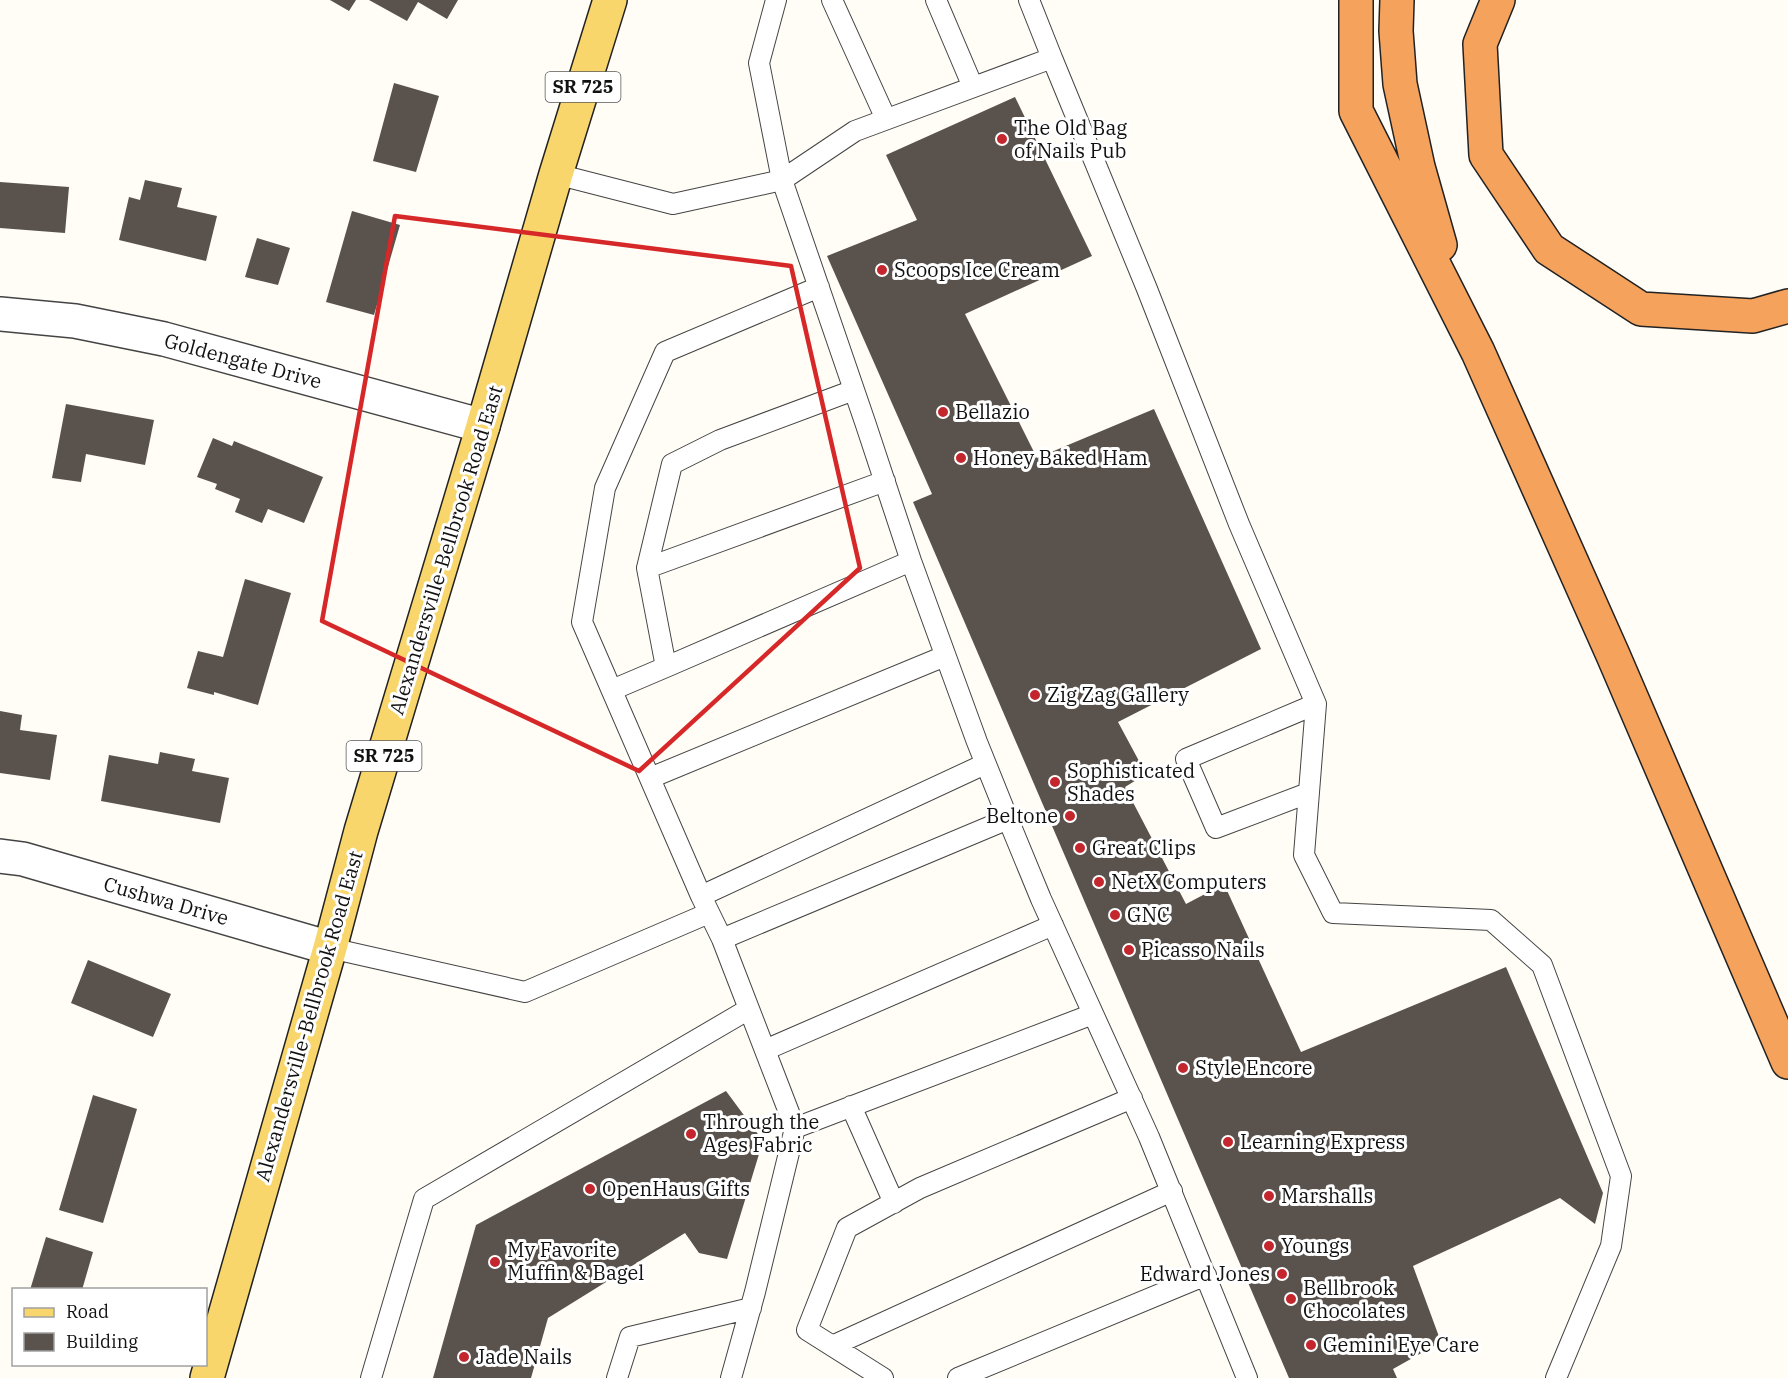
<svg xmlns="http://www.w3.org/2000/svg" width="1788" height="1378" font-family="'IBM Plex Serif',serif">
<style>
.building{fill:#5a524d}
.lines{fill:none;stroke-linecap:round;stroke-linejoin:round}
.lane-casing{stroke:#444;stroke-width:22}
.street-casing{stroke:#444;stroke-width:36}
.primary-casing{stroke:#222;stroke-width:36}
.highway-casing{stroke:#222;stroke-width:36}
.lane{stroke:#fff;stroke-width:20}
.street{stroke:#fff;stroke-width:33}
.primary{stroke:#f9d66b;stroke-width:33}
.highway{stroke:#f5a25d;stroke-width:33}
.marked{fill:none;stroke:#d62828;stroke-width:4.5;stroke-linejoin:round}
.poi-dot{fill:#c4262e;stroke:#fff;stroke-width:2}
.labels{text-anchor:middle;stroke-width:6;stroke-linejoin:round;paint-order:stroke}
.shield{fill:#fff;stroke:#585858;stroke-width:1.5}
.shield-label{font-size:18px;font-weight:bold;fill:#111}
.poi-label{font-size:20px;fill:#111;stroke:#fff;text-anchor:start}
.street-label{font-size:20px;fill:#111;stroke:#fff}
</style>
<rect width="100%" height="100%" fill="#fffdf5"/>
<path class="building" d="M 330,0 L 356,0 L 349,11 Z
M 369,0 L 458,0 L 447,19 L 418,2 L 407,21 Z
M 394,83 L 439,96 L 416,172 L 373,161 Z
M 1015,97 L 1092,256 L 965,314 L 1037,458 L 1154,409 L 1261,649 L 1118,722 L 1146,774 L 1125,787 L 1186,904 L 1224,884 L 1301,1052 L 1506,967 L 1603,1193 L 1595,1224 L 1560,1198 L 1413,1266 L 1441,1342 L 1393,1369 L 1397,1378 L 1289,1378 L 913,502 L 932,494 L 827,256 L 917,220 L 886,155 Z
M 145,180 L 182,188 L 177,207 L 217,216 L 206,261 L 119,240 L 129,197 L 140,200 Z
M 0,182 L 69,187 L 65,233 L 0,228 Z
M 352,211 L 400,225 L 374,315 L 326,302 Z
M 257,238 L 290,248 L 278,285 L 245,277 Z
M 66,404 L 154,420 L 145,465 L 86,454 L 81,482 L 52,478 Z
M 213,438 L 232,446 L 234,441 L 323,477 L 304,523 L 268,509 L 262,523 L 235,512 L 240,499 L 215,489 L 217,484 L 197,477 Z
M 245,579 L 291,593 L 258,705 L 214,692 L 214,695 L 187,688 L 198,651 L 223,657 Z
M 0,711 L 22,715 L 20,730 L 57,735 L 50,780 L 0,773 Z
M 160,752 L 195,759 L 192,771 L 229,778 L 220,823 L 101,801 L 109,755 L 158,764 Z
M 88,960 L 171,994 L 153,1037 L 71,1003 Z
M 726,1091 L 763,1141 L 727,1259 L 699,1253 L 685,1233 L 548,1318 L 531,1378 L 433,1378 L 476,1225 Z
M 93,1095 L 137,1109 L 103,1223 L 59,1210 Z
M 46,1237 L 93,1252 L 82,1290 L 30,1290 Z"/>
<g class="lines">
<defs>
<path id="lane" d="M 776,0 L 759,63 L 782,180 L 865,422 L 911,561 L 977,742 L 1008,819 L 1041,899 L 1149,1137 L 1247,1378
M 832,0 L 886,119
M 936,0 L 973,87
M 1029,0 L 1052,58
M 556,174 L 673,204 L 782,180 L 855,131 L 1052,58 L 1147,289 L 1239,524 L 1316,704 L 1304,855 L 1333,913 L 1491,920 L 1542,965 L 1621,1176 L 1611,1246 L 1556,1378
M 647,568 L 885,481
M 666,667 L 911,561
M 612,690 L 666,667 L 647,568 L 672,464 L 720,440 L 854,390
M 650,778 L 945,656
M 1308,793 L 1216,828 L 1186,759 L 1316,704
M 701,896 L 985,764
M 722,939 L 1008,819
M 330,948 L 525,992 L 709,913
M 765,1050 L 1053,925
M 851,1106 L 894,1203
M 795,1128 L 1093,1014
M 832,1346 L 1172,1191
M 371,1378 L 424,1199 L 749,1009
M 617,1378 L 630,1337 L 751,1308
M 731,1378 L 755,1292 L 795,1128 L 722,939 L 701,896 L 582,622 L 605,488 L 665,352 L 819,287
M 883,1378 L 807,1330 L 847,1228 L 920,1188 L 1132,1098
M 958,1378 L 1206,1275"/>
<path id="street" d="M 0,314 L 75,321 L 164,339 L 483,426
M 0,856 L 23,859 L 330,948"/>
<path id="primary" d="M 207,1378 L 330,948 L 361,831 L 483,426 L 556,174 L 610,0"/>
<path id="highway" d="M 1356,0 L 1356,111 L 1478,352 L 1613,655 L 1788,1062
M 1397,0 L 1396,31 L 1400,84 L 1418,167 L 1440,245
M 1498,0 L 1480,44 L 1486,155 L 1549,249 L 1641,309 L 1753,316 L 1788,306"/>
</defs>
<use href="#lane" class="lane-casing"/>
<use href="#street" class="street-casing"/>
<use href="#primary" class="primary-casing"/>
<use href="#highway" class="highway-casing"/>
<use href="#lane" class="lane"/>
<use href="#street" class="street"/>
<use href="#primary" class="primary"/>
<use href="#highway" class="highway"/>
</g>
<path class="marked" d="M 395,216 L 791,266 L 860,568 L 639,771 L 322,621 Z"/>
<g class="poi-dot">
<circle cx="1002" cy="139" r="6"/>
<circle cx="882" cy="270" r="6"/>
<circle cx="943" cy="412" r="6"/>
<circle cx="961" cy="458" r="6"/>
<circle cx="1035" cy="695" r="6"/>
<circle cx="1055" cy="782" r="6"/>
<circle cx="1070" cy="816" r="6"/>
<circle cx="1080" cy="848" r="6"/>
<circle cx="1099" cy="882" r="6"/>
<circle cx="1115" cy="915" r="6"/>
<circle cx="1129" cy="950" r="6"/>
<circle cx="1183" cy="1068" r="6"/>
<circle cx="691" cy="1134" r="6"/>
<circle cx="1228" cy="1142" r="6"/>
<circle cx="590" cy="1189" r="6"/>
<circle cx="1269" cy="1196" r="6"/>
<circle cx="1269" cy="1246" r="6"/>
<circle cx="495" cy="1262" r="6"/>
<circle cx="1282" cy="1274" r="6"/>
<circle cx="1291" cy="1299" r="6"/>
<circle cx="1311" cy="1345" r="6"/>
<circle cx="464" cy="1357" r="6"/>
</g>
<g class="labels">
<g class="shield">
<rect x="545.5" y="72" width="75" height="30" rx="4.5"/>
<rect x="346.5" y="741" width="75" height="30" rx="4.5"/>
</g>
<g class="shield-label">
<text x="583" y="93">SR 725</text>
<text x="384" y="762">SR 725</text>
</g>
<g class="poi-label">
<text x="1014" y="135">The Old Bag<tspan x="1014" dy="23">of Nails Pub</tspan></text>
<text x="894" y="277">Scoops Ice Cream</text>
<text x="955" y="419">Bellazio</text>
<text x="973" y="465">Honey Baked Ham</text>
<text x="1047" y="702">Zig Zag Gallery</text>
<text x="1067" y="778">Sophisticated<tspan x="1067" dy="23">Shades</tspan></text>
<text x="1058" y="823" text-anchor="end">Beltone</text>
<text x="1092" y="855">Great Clips</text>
<text x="1111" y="889">NetX Computers</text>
<text x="1127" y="922">GNC</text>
<text x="1141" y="957">Picasso Nails</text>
<text x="1195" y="1075">Style Encore</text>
<text x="703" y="1129">Through the<tspan x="703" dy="23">Ages Fabric</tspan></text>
<text x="1240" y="1149">Learning Express</text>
<text x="602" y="1196">OpenHaus Gifts</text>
<text x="1281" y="1203">Marshalls</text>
<text x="1281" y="1253">Youngs</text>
<text x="507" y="1257">My Favorite<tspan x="507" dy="23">Muffin &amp; Bagel</tspan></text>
<text x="1270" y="1281" text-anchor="end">Edward Jones</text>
<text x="1303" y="1295">Bellbrook<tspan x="1303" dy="23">Chocolates</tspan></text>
<text x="1323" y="1352">Gemini Eye Care</text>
<text x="476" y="1364">Jade Nails</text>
</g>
<g class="street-label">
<text transform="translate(243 361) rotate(15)" y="7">Goldengate Drive</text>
<text transform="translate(446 550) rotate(-73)" y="7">Alexandersville-Bellbrook Road East</text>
<text transform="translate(166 901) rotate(16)" y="7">Cushwa Drive</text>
<text transform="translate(309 1016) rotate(-74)" y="7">Alexandersville-Bellbrook Road East</text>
</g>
</g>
<rect x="12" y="1288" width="195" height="78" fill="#ffffff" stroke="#a0a0a0" stroke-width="1.5"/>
<rect x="24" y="1308" width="30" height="9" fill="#f9d66b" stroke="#a0a0a0" stroke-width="1.5"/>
<text x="66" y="1318" font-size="18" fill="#111111">Road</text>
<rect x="24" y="1333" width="30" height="18" fill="#5a524d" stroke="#a0a0a0" stroke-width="1.5"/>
<text x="66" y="1348" font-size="18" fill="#111111">Building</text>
</svg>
